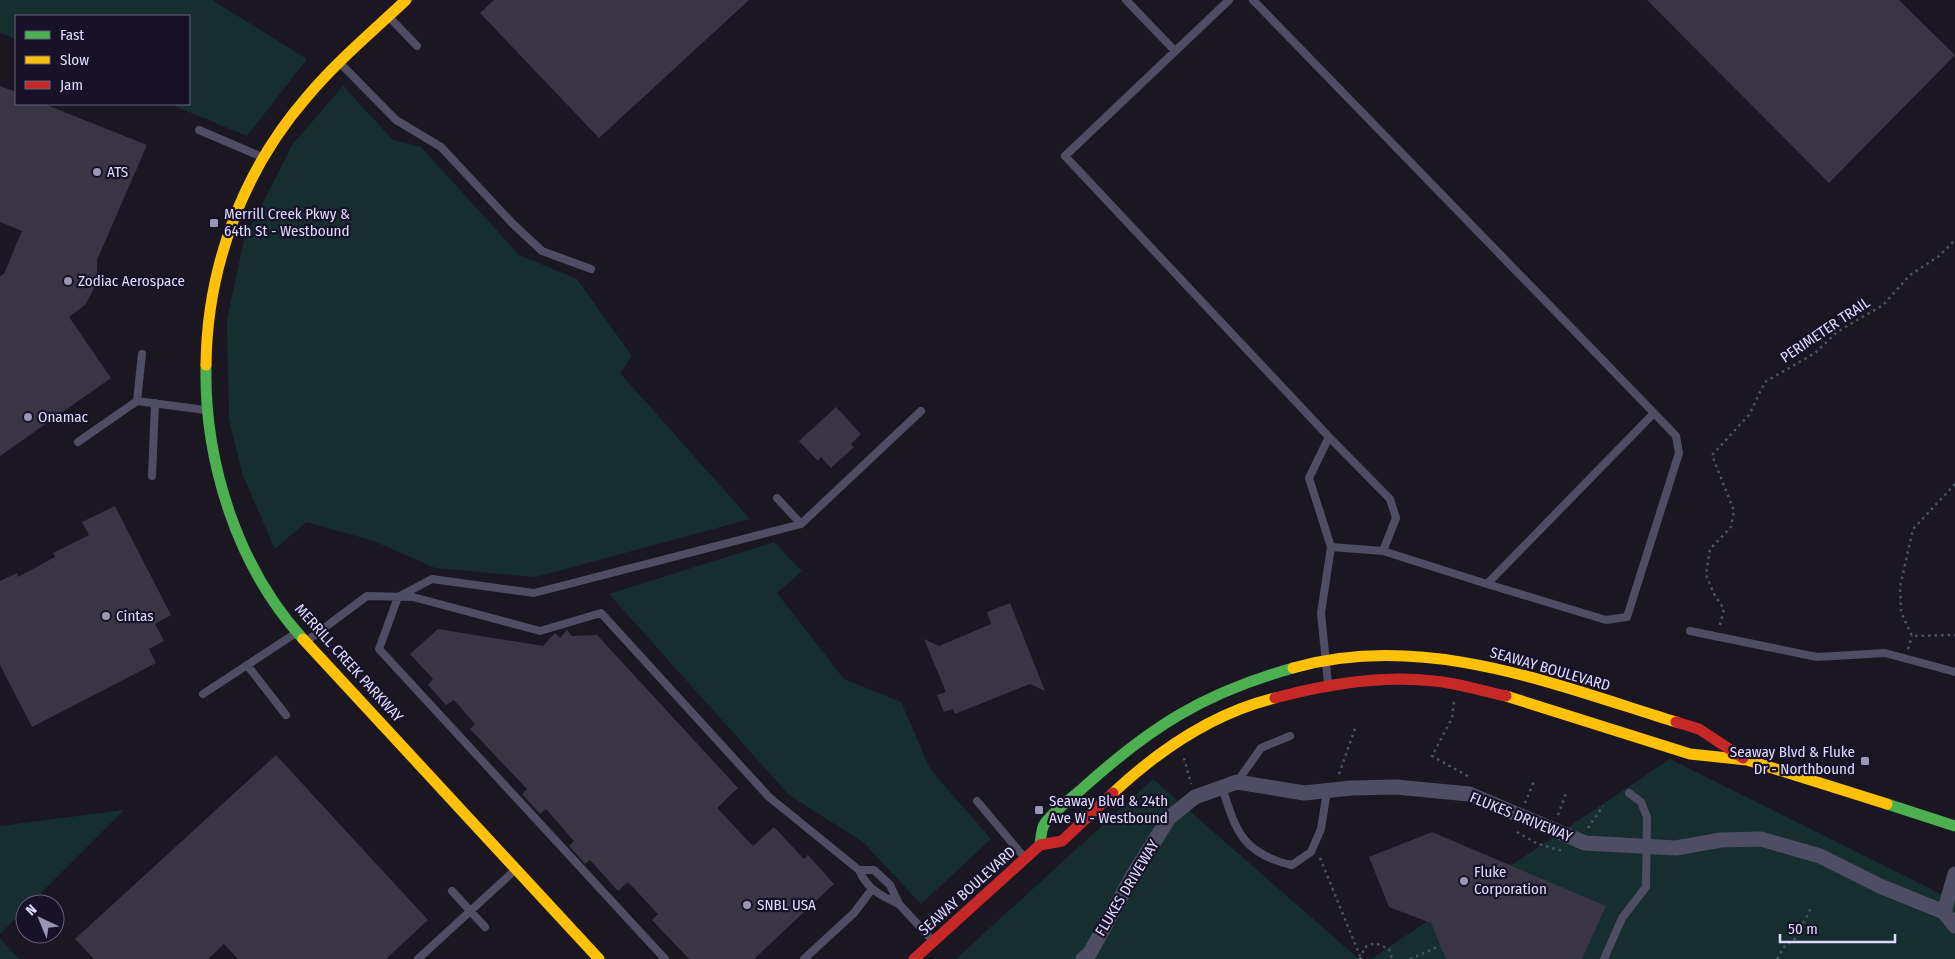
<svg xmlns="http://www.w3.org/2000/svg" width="1955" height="959" font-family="'Fira Sans Condensed',sans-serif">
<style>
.green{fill:#162e30}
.building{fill:#393544}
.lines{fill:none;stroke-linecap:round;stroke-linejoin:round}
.path{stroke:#4a5462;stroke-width:2.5;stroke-dasharray:2.5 4;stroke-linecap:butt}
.lane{stroke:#4f4d63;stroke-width:8}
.street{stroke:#4f4d63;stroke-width:15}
.fast{stroke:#4caf50;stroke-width:11}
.slow{stroke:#ffc107;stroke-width:11}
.jam{stroke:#c62828;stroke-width:11}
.poi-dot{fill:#9b96b1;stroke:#171228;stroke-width:2}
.labels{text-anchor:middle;stroke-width:4.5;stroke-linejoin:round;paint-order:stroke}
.poi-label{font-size:15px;fill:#e0dbfd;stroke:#171228;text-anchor:start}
.street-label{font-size:15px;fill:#e0dbfd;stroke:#171228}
</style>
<rect width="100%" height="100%" fill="#1a1723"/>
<path class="green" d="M 0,0 L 212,0 L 307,59 L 247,136 L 170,104 L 189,104 L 189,16 L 16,16 L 16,39 L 0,33 Z
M 343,86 L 393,140 L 421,147 L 519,255 L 577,279 L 632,356 L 620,373 L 750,519 L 536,577 L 435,568 L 374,541 L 306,522 L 275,549 L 243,476 L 229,419 L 227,320 L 244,240 L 292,145 Z
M 774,542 L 802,571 L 777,593 L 844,679 L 901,702 L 930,769 L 991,839 L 921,904 L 863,842 L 789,795 L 609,594 Z
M 1670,759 L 1955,901 L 1955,959 L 1371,959 Z
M 1153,779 L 1359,959 L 956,959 Z
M 124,810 L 30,904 L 25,904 L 25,909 L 0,934 L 0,826 Z
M 0,938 L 19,959 L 0,959 Z"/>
<path class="building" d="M 494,0 L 749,0 L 599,138 L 480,13 Z
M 1647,0 L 1899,0 L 1955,55 L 1829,183 Z
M 0,86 L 16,92 L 16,104 L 44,104 L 147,145 L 97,260 L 97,283 L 85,305 L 69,317 L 111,378 L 0,456 L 0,276 L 4,274 L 22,231 L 0,222 Z
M 836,407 L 861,434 L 851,444 L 854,447 L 831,468 L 821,457 L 818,461 L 799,441 Z
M 115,506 L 171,615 L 155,624 L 164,641 L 149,649 L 156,663 L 32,727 L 0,665 L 0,581 L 17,573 L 18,577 L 55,557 L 53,553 L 89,535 L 82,522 Z
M 1010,603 L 1045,691 L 1030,684 L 955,714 L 953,709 L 944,712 L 937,695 L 946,692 L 924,639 L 939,646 L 991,624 L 987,612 Z
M 438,629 L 543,646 L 555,633 L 560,638 L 567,630 L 572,636 L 597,635 L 738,788 L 717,808 L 753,846 L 774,827 L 804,859 L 808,855 L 834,884 L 754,959 L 689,959 L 652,920 L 658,914 L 628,882 L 618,891 L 590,860 L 585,864 L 569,846 L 574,841 L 546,809 L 540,814 L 522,794 L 527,789 L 470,729 L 475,724 L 454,700 L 446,705 L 428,685 L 433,679 L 410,654 Z
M 276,755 L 428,920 L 386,959 L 238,959 L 224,944 L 208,959 L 94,959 L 75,939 Z
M 1432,832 L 1606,906 L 1582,959 L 1446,959 L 1431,923 L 1389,907 L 1369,857 Z"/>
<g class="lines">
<path class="path" d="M 1955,484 L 1913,529 L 1900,587 L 1901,612 L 1912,636 L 1955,635
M 1720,625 L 1724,609 L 1714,594 L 1706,575 L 1710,549 L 1731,527 L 1734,511 L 1712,455 L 1749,415 L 1765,382 L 1815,353 L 1837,332 L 1883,305 L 1910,275 L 1939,256 L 1955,240
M 1908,649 L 1912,636
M 1454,702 L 1452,718 L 1432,756 L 1471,778
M 1184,758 L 1191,784
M 1339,774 L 1356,726
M 1525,803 L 1534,781
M 1558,815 L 1566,793
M 1588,828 L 1603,806
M 1517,832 L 1536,843 L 1562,851
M 1320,858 L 1360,956
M 1360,959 L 1365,947 L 1375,943 L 1389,949 L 1392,959
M 1410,959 L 1440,946
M 1777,959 L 1784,947 L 1796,938 L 1811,908"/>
<path class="lane" d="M 1126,0 L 1175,51
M 1229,0 L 1065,156 L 1329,437 L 1390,499 L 1396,518 L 1383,551 L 1331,547 L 1321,613 L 1328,683
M 1253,0 L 1654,413 L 1676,436 L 1679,453 L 1627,617 L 1606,620 L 1487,584 L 1654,413
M 390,18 L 417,46
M 340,63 L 396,120 L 441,147 L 513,224 L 542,251 L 591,269
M 199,130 L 262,157
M 137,401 L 205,410
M 1329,437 L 1309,478 L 1331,547
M 78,442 L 137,401 L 142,354
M 152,476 L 155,403
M 777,498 L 801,524
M 1383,551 L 1487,584
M 1690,631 L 1817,657 L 1885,653 L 1955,672
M 308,640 L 367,596 L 413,597 L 540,631 L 601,613 L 769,797 L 859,870
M 247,665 L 286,715
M 203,694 L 296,633
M 1237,782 L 1261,748 L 1290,736
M 1222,787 C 1236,832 1243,854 1292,865 L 1311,852 L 1321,829 L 1327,791
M 977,801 L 1024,857
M 859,870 L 874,870 L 890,885 L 899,904 C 881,896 867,889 859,870 Z
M 452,891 L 485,927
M 899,904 L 932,940
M 418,959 L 515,870
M 665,959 L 379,649 L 398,597 L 432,579 L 534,593 L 801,524 L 921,411
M 804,959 L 854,913 L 872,889
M 1604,959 L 1622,918 L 1646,887 L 1647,817 L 1641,802 L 1629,793"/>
<path class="street" d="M 1944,912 L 1955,874
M 1083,959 L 1090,953 L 1133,875 L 1169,818 L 1195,797 L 1237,782 L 1304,793 L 1352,788 L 1396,787 L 1469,794 L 1585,843 L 1676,848 L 1721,840 L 1761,839 L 1820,856 L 1880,886 L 1944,912 L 1955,926"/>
<path class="fast" d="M 206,365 C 204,461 237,567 303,639
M 1887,804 L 1955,826
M 1040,845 C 1041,839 1041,828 1045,823 C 1055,810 1072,798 1084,787 C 1152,726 1204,693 1293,668"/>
<path class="slow" d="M 206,365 C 207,268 242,172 306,98 C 336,62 372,32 406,0
M 303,639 L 599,959
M 1293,668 C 1423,631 1553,684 1676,722
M 1506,696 L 1690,754 L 1747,760 L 1887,804
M 1113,793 C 1159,750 1213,713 1275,698"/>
<path class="jam" d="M 1275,698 C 1327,684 1380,675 1434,681 C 1458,683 1482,691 1506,696
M 1676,722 L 1699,729 L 1743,758
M 914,959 L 1040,845 L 1062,841 L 1113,793"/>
</g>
<g class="poi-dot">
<circle cx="97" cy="172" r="5"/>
<rect x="209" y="218" width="10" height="10" rx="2.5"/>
<circle cx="68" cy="281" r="5"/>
<circle cx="28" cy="417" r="5"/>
<circle cx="106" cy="616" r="5"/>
<rect x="1860" y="756" width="10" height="10" rx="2.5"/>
<rect x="1034" y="805" width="10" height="10" rx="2.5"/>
<circle cx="1464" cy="881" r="5"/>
<circle cx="747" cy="905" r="5"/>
</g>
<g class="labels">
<g class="poi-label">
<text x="107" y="177">ATS</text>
<text x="224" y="219">Merrill Creek Pkwy &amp;<tspan x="224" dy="17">64th St - Westbound</tspan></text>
<text x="78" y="286">Zodiac Aerospace</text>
<text x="38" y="422">Onamac</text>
<text x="116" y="621">Cintas</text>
<text x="1855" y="757" text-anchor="end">Seaway Blvd &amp; Fluke<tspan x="1855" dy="17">Dr - Northbound</tspan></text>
<text x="1049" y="806">Seaway Blvd &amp; 24th<tspan x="1049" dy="17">Ave W - Westbound</tspan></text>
<text x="1474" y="877">Fluke<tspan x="1474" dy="17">Corporation</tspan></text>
<text x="757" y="910">SNBL USA</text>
</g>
<g class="street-label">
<text transform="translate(1825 330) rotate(-34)" y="5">PERIMETER TRAIL</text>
<text transform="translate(349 663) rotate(48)" y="5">MERRILL CREEK PARKWAY</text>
<text transform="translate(1550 669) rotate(16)" y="5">SEAWAY BOULEVARD</text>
<text transform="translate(1521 817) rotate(22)" y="5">FLUKES DRIVEWAY</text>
<text transform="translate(1127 888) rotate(-59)" y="5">FLUKES DRIVEWAY</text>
<text transform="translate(967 891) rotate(-42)" y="5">SEAWAY BOULEVARD</text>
</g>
</g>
<rect x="15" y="15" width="175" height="90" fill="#171228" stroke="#67627d"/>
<rect x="25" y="31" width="25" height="8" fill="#4caf50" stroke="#67627d"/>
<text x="60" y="40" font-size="15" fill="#e0dbfd">Fast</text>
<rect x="25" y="56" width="25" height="8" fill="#ffc107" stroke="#67627d"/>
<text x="60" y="65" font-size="15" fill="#e0dbfd">Slow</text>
<rect x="25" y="81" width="25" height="8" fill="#c62828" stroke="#67627d"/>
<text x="60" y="90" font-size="15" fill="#e0dbfd">Jam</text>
<g transform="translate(40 919) rotate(316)"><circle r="24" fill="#171228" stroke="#67627d"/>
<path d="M0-4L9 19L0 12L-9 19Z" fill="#9b96b1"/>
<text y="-8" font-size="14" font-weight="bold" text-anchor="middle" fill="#e0dbfd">N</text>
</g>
<path d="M1780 934v8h115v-8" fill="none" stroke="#e0dbfd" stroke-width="2.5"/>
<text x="1788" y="934" font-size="15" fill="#e0dbfd" stroke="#171228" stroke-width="4" paint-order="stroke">50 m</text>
</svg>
